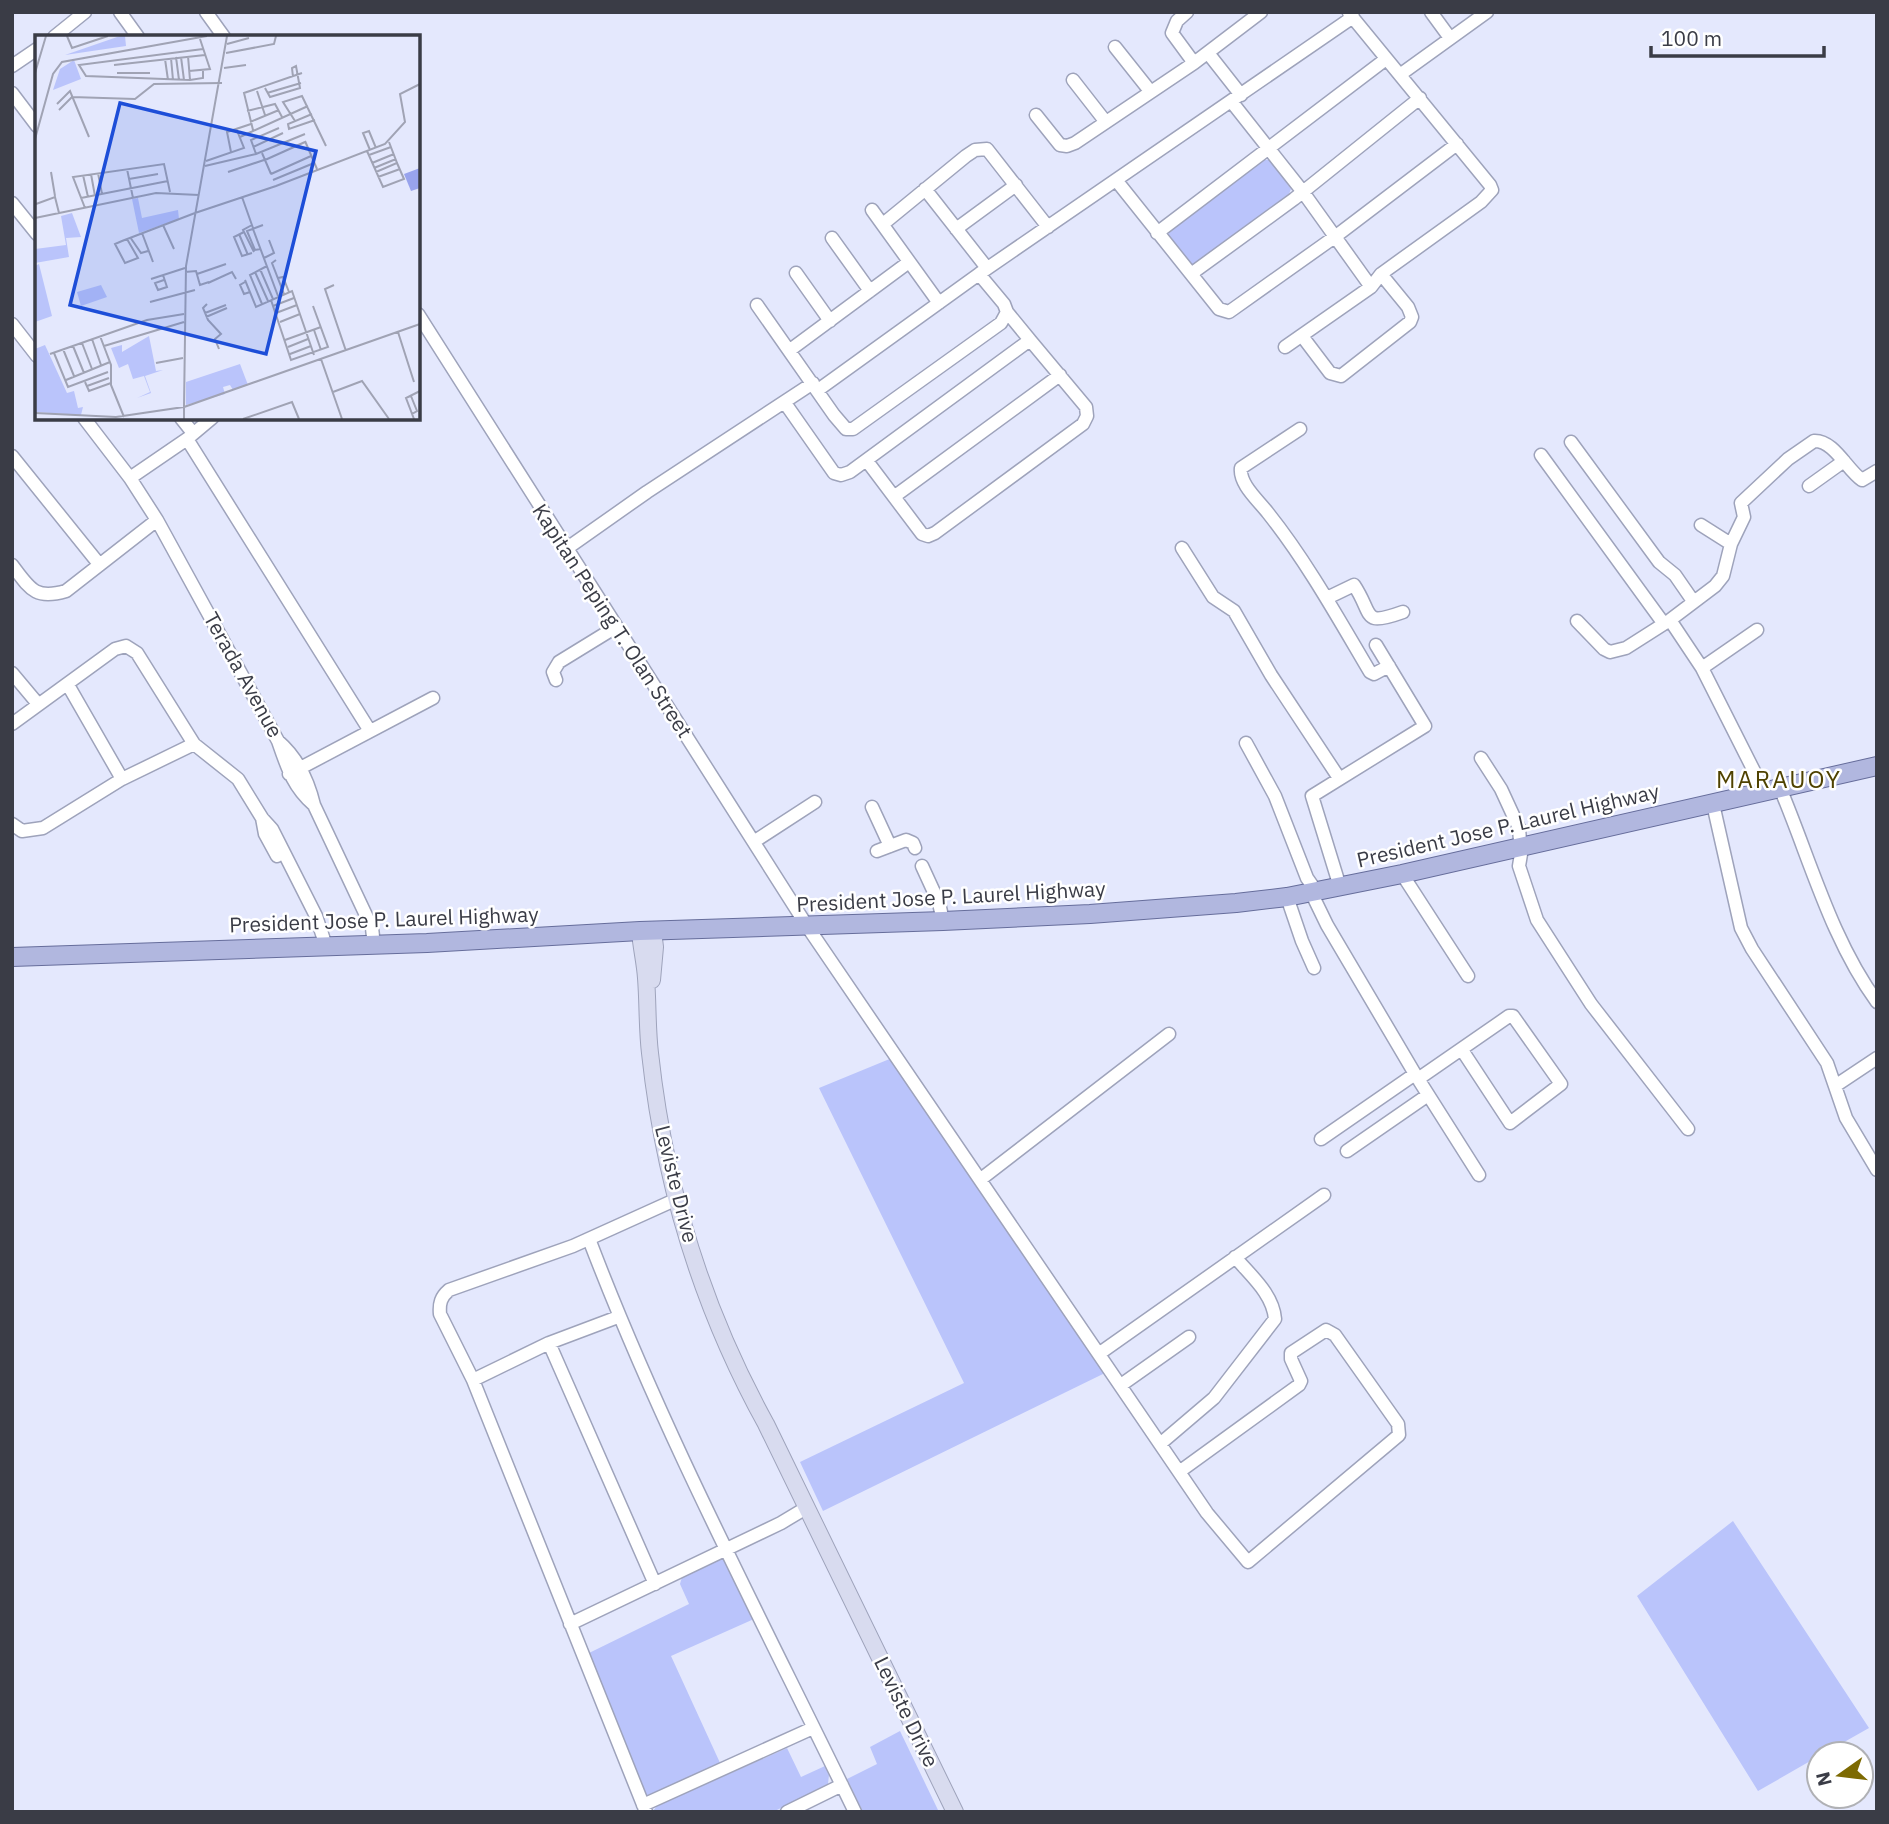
<svg xmlns="http://www.w3.org/2000/svg" width="1889" height="1824" font-family="'IBM Plex Sans',sans-serif">
<style>
.green{fill:#bac4fb}
.lines{fill:none;stroke-linecap:round;stroke-linejoin:round}
.street-casing{stroke:#9ea3bb;stroke-width:15}
.secondary-casing{stroke:#9ea3bb;stroke-width:18}
.primary-casing{stroke:#666d9b;stroke-width:20}
.street{stroke:#fff;stroke-width:12}
.secondary{stroke:#d8dbef;stroke-width:16}
.primary{stroke:#b1b7df;stroke-width:18}
.labels{text-anchor:middle;stroke-width:5;stroke-linejoin:round;paint-order:stroke}
.street-label{font-size:21px;fill:#3a3c46;stroke:#fff}
.quarter-label{font-size:24px;letter-spacing:2px;fill:#4f4200;stroke:#fff}
.inset-road{fill:none;stroke:#a0a3b4;stroke-width:2}
.view{fill:#1d4ed8;fill-opacity:0.15;stroke:#1d4ed8;stroke-width:3.5}
.inset-edge{fill:none;stroke:#3a3c46;stroke-width:3.5}
</style>
<rect width="100%" height="100%" fill="#e4e8fd"/>
<path class="green" d="M 1264,160 L 1270,160 L 1291,189 L 1289,194 L 1193,265 L 1188,263 L 1168,237 L 1170,229 Z
M 892,1058 L 1105,1373 L 823,1511 L 800,1462 L 964,1383 L 819,1088 Z
M 1733,1521 L 1869,1728 L 1823,1754 L 1819,1754 L 1819,1756 L 1758,1791 L 1637,1596 Z
M 718,1558 L 725,1560 L 754,1619 L 671,1656 L 721,1765 L 651,1797 L 643,1793 L 588,1655 L 589,1653 L 689,1604 L 680,1584 L 682,1577 Z
M 900,1731 L 938,1810 L 939,1812 L 863,1812 L 847,1779 L 877,1764 L 870,1747 Z
M 787,1748 L 801,1777 L 825,1766 L 829,1775 L 828,1784 L 773,1812 L 652,1812 L 657,1806 Z"/>
<g class="lines">
<defs>
<path id="street" d="M 120,12 L 138,37
M 206,12 L 224,37
M 1187,12 L 1177,21 L 1172,33 L 1194,63
M 1431,12 L 1450,38
M 54,37 L 85,12
M 1115,47 L 1150,91
M 1208,53 L 1241,95
M 12,66 L 37,49
M 1401,74 L 1487,12
M 1073,80 L 1105,121
M 12,93 L 37,126
M 1231,101 L 1303,192 L 1371,287
M 1036,115 L 1060,145 L 1067,146 L 1075,143 L 1194,63 L 1261,12
M 1116,180 L 1219,309 L 1229,312 L 1336,236 L 1457,144
M 925,189 L 987,268
M 12,203 L 37,234
M 872,210 L 939,303
M 883,224 L 966,156 L 975,150 L 987,149 L 1048,227
M 956,229 L 1016,185
M 1157,233 L 1386,59
M 832,238 L 870,291
M 796,273 L 830,321
M 1191,274 L 1294,199 L 1420,98
M 757,305 L 834,415 L 846,429 L 853,429 L 1001,323 L 1007,312 L 1004,304 L 979,274
M 418,314 L 807,926 L 1207,1513 L 1248,1562 L 1399,1435 L 1398,1424 L 1335,1335 L 1326,1330 L 1291,1353 L 1291,1359 L 1301,1381 L 1299,1385 L 1179,1472
M 12,324 L 37,356
M 1302,336 L 1330,373 L 1341,376 L 1410,322 L 1412,317 L 1408,307 L 1381,274
M 1285,347 L 1371,287 L 1381,274 L 1481,202 L 1492,190 L 1490,185 L 1349,13
M 790,350 L 909,262
M 818,390 L 979,274 L 1353,17
M 785,403 L 834,473 L 841,475 L 850,472 L 1030,340 L 1007,312
M 84,418 L 130,478 L 157,520 L 278,741 C 298,758 308,780 314,805 L 372,928 L 374,945
M 181,418 L 193,433
M 1300,429 L 1241,468 C 1239,484 1258,500 1268,513 C 1307,562 1338,618 1370,672 L 1374,674 L 1389,666
M 187,439 L 370,731
M 1571,442 L 1659,562 L 1675,575 L 1693,601
M 1541,455 L 1664,624
M 12,456 L 99,564
M 867,461 L 922,534 L 928,536 L 935,533 L 1083,424 L 1087,416 L 1086,407 L 1030,340
M 130,478 L 187,439 L 212,418
M 1809,486 L 1844,461
M 895,496 L 1060,375
M 1701,525 L 1731,544
M 1182,548 L 1213,597 L 1234,611 L 1271,675 L 1339,778
M 566,549 L 647,492 L 813,383
M 12,565 C 30,589 35,600 66,591 L 157,520
M 1327,598 L 1354,585 C 1374,615 1361,627 1403,612
M 1670,620 L 1702,668 L 1757,777 L 1760,792
M 1577,621 L 1604,649 L 1610,652 L 1626,648 L 1670,620 L 1715,586 L 1723,576 L 1731,544 L 1744,517 L 1741,503 L 1788,459 L 1814,441 C 1834,440 1847,470 1862,480 L 1877,471
M 1702,668 L 1757,630
M 12,673 L 38,704
M 556,680 L 553,672 L 559,662 L 616,627
M 68,685 L 122,779
M 12,724 L 115,649 L 126,646 L 137,653 L 194,744 L 238,779 L 262,818 L 272,829 L 316,916 L 326,946
M 278,741 C 287,767 293,787 314,805
M 1246,743 L 1275,796 L 1307,878 L 1316,891
M 1481,758 L 1501,789 L 1519,828 L 1521,854 L 1519,866 L 1537,920 L 1591,1004 L 1688,1129
M 289,774 L 433,698
M 1780,788 C 1810,859 1831,939 1877,1002
M 1713,804 L 1741,928 L 1752,949 L 1827,1063 L 1846,1118 L 1877,1170
M 872,807 L 890,846
M 262,818 L 265,834 L 277,856
M 12,824 L 22,831 L 43,828 L 122,779 L 194,744
M 755,841 L 815,802
M 877,851 L 906,840 L 913,843 L 915,848
M 922,866 L 939,903 L 943,921
M 1402,874 L 1468,976
M 1340,887 L 1312,796 L 1425,726 L 1376,645
M 1311,892 L 1327,925 L 1415,1074 L 1479,1175
M 1287,897 L 1302,941 L 1314,968
M 1418,1079 L 1509,1016 L 1513,1016 L 1561,1084 L 1510,1123 L 1462,1050
M 1835,1086 L 1877,1058
M 1321,1139 L 1415,1074
M 1347,1151 L 1428,1095
M 981,1179 L 1169,1034
M 589,1239 C 664,1436 763,1622 855,1812
M 549,1343 L 655,1584
M 1100,1353 L 1324,1195
M 473,1380 L 549,1343 L 618,1317
M 1121,1385 L 1189,1337
M 1160,1444 L 1214,1398 L 1275,1319 C 1273,1294 1251,1276 1235,1257
M 570,1624 L 781,1523 L 806,1508
M 643,1805 L 813,1728
M 646,1812 L 473,1380 L 440,1314 C 439,1303 441,1297 449,1290 L 573,1246 L 677,1199
M 787,1812 L 842,1785"/>
<path id="secondary" d="M 640,931 C 641,947 645,962 646,978 C 648,1003 647,1028 650,1053 C 664,1183 703,1310 766,1424 L 955,1812
M 652,980 L 655,947 L 653,931"/>
<path id="primary" d="M 12,957 L 427,943 L 640,931 L 943,921 L 1090,914 L 1236,903 L 1287,897 L 1402,874 L 1877,766"/>
</defs>
<use href="#street" class="street-casing"/>
<use href="#secondary" class="secondary-casing"/>
<use href="#primary" class="primary-casing"/>
<use href="#street" class="street"/>
<use href="#secondary" class="secondary"/>
<use href="#primary" class="primary"/>
</g>
<g class="labels">
<g class="street-label">
<text transform="translate(612 621) rotate(57)" y="7">Kapitan Peping T. Olan Street</text>
<text transform="translate(243 675) rotate(61)" y="7">Terada Avenue</text>
<text transform="translate(1508 826) rotate(-13)" y="7">President Jose P. Laurel Highway</text>
<text transform="translate(951 897) rotate(-3)" y="7">President Jose P. Laurel Highway</text>
<text transform="translate(384 920) rotate(-2)" y="7">President Jose P. Laurel Highway</text>
<text transform="translate(676 1184) rotate(76)" y="7">Leviste Drive</text>
<text transform="translate(906 1712) rotate(64)" y="7">Leviste Drive</text>
</g>
<g class="quarter-label">
<text x="1779" y="788">MARAUOY</text>
</g>
</g>
<g transform="translate(35 35)">
<rect width="385" height="385" fill="#e4e8fd"/>
<path d="M 85,1 L 90,1 L 91,11 L 30,20 ZM 39,25 L 46,44 L 18,55 L 25,34 ZM 103,163 L 107,183 L 143,175 L 144,184 L 104,198 L 97,164 ZM 37,178 L 46,202 L 31,203 L 34,222 L 0,228 L 0,214 L 31,210 L 26,181 ZM 4,229 L 17,281 L 0,287 L 0,231 ZM 66,250 L 72,262 L 46,271 L 42,257 ZM 114,301 L 121,336 L 128,335 L 110,341 L 116,358 L 102,363 L 115,357 L 109,341 L 98,344 L 93,329 L 84,333 L 76,313 L 87,310 L 87,317 ZM 10,310 L 32,358 L 39,356 L 43,373 L 48,372 L 46,380 L 0,377 L 0,314 ZM 205,329 L 213,350 L 198,355 L 195,350 L 188,352 L 190,359 L 151,370 L 151,347 Z" fill="#bac4fb"/>
<path d="M 385,133 L 385,153 L 376,156 L 369,139 Z" fill="#98a3ed"/>
<path class="inset-road" d="M 32,1 L 37,13 L 73,1M 192,1 L 151,231 L 149,372 L 385,289M 192,9 L 214,3M 168,14 L 44,30 L 51,41 L 155,45 L 168,43 L 168,35M 191,18 L 239,9 L 241,1M 153,21 L 155,45M 141,22 L 144,45M 146,22 L 149,45M 136,23 L 138,45M 130,24 L 133,45M 79,30 L 170,20M 189,33 L 211,30M 154,36 L 175,34 L 165,4M 0,38 L 11,1M 82,38 L 115,38M 230,53 L 235,62 L 265,53 L 261,31 L 257,33 L 258,42M 222,56 L 230,80M 232,58 L 266,48M 22,69 L 35,56 L 54,102M 24,75 L 37,62 L 100,64 L 119,49 L 187,48M 212,76 L 240,69 L 247,82M 277,79 L 253,89 L 254,94 L 280,85M 260,86 L 248,67 L 267,61 L 291,111M 215,87 L 244,75M 218,95 L 209,58 L 267,38M 205,102 L 273,71M 0,104 L 18,39 L 27,27 L 172,1M 270,106 L 282,134M 218,112 L 248,98M 335,115 L 328,98 L 334,96 L 341,113M 332,116 L 348,152 L 369,144 L 362,128M 196,117 L 192,97 L 216,89M 227,118 L 236,139M 221,119 L 216,105 L 244,93M 334,120 L 356,112M 230,125 L 270,107M 171,126 L 209,113 L 201,93M 337,128 L 359,119M 170,131 L 221,119 L 270,99M 339,133 L 361,124M 92,134 L 98,163M 16,137 L 20,161M 193,137 L 229,125M 341,137 L 362,128 L 354,107M 63,138 L 67,159M 56,139 L 60,161M 236,139 L 276,121M 48,140 L 53,162M 343,142 L 365,134M 94,144 L 123,139M 238,145 L 279,128M 207,162 L 218,193M 46,163 L 133,146M 1,169 L 20,162 L 24,178M 50,173 L 38,142 L 129,129 L 135,157M 0,183 L 121,158 L 164,160M 128,190 L 139,214M 217,190 L 208,195 L 219,217M 218,194 L 243,261M 209,197 L 199,202 L 207,221 L 217,218M 107,198 L 118,227M 204,199 L 213,220M 95,202 L 106,218 L 113,216M 92,204 L 103,223 L 90,228 L 80,209 L 87,206 L 160,178 L 241,151 L 350,109 L 370,87 L 365,59 L 385,49M 226,214 L 220,215 L 212,196 L 228,190M 229,223 L 239,218 L 234,205M 241,225 L 237,228 L 249,259M 225,234 L 238,264M 150,237 L 161,236 L 165,250 L 174,247M 220,237 L 233,266M 162,239 L 191,229M 128,240 L 132,252 L 123,255 L 120,248 L 129,245M 243,243 L 248,242 L 254,257M 116,244 L 150,233M 210,245 L 221,272 L 257,256 L 279,320M 210,247 L 205,250 L 209,259 L 215,257M 173,248 L 197,237 L 201,244M 299,250 L 290,254 L 311,316M 236,265 L 256,325 L 293,312 L 278,271M 115,267 L 160,255M 172,269 L 168,273 L 173,285 L 186,299 L 180,304 L 184,314M 227,269 L 215,240 L 232,231M 238,271 L 259,263M 170,278 L 191,270M 241,278 L 262,270M 171,282 L 192,273M 245,287 L 265,279M 279,295 L 286,315M 363,297 L 379,347M 65,301 L 76,330 L 76,350 L 89,382M 57,304 L 66,330M 250,305 L 286,292M 47,308 L 57,334M 38,311 L 49,338M 69,311 L 149,287M 253,312 L 273,304M 28,314 L 39,341M 19,318 L 33,352 L 73,337M 15,319 L 112,285 L 149,279M 255,319 L 276,311M 286,324 L 307,384M 121,328 L 148,323M 31,345 L 75,327M 50,347 L 54,356 L 76,348M 52,351 L 74,343M 298,357 L 327,346 L 354,384M 376,361 L 382,376 L 377,379M 0,378 L 81,382 L 149,372 L 149,384M 208,384 L 257,367 L 264,384M 379,384 L 371,363 L 385,356"/>
<path class="view" d="M 85,68 L 281,116 L 231,319 L 35,270 Z"/>
<rect width="385" height="385" class="inset-edge"/>
</g>
<rect width="1889" height="1824" fill="none" stroke="#3a3c46" stroke-width="28"/>
<g transform="translate(1840 1775) rotate(256)"><circle r="33" fill="#ffffff" stroke="#b0b1b5" stroke-width="2"/>
<path d="M0-5L12 26L0 18L-12 26Z" fill="#7d6a02"/>
<text y="-10" font-size="19" font-weight="bold" text-anchor="middle" fill="#3a3c46">N</text>
</g>
<path d="M1651 46v10h173v-10" fill="none" stroke="#3a3c46" stroke-width="3.5"/>
<text x="1661" y="46" font-size="21" fill="#3a3c46" stroke="#ffffff" stroke-width="5" paint-order="stroke">100 m</text>
</svg>
